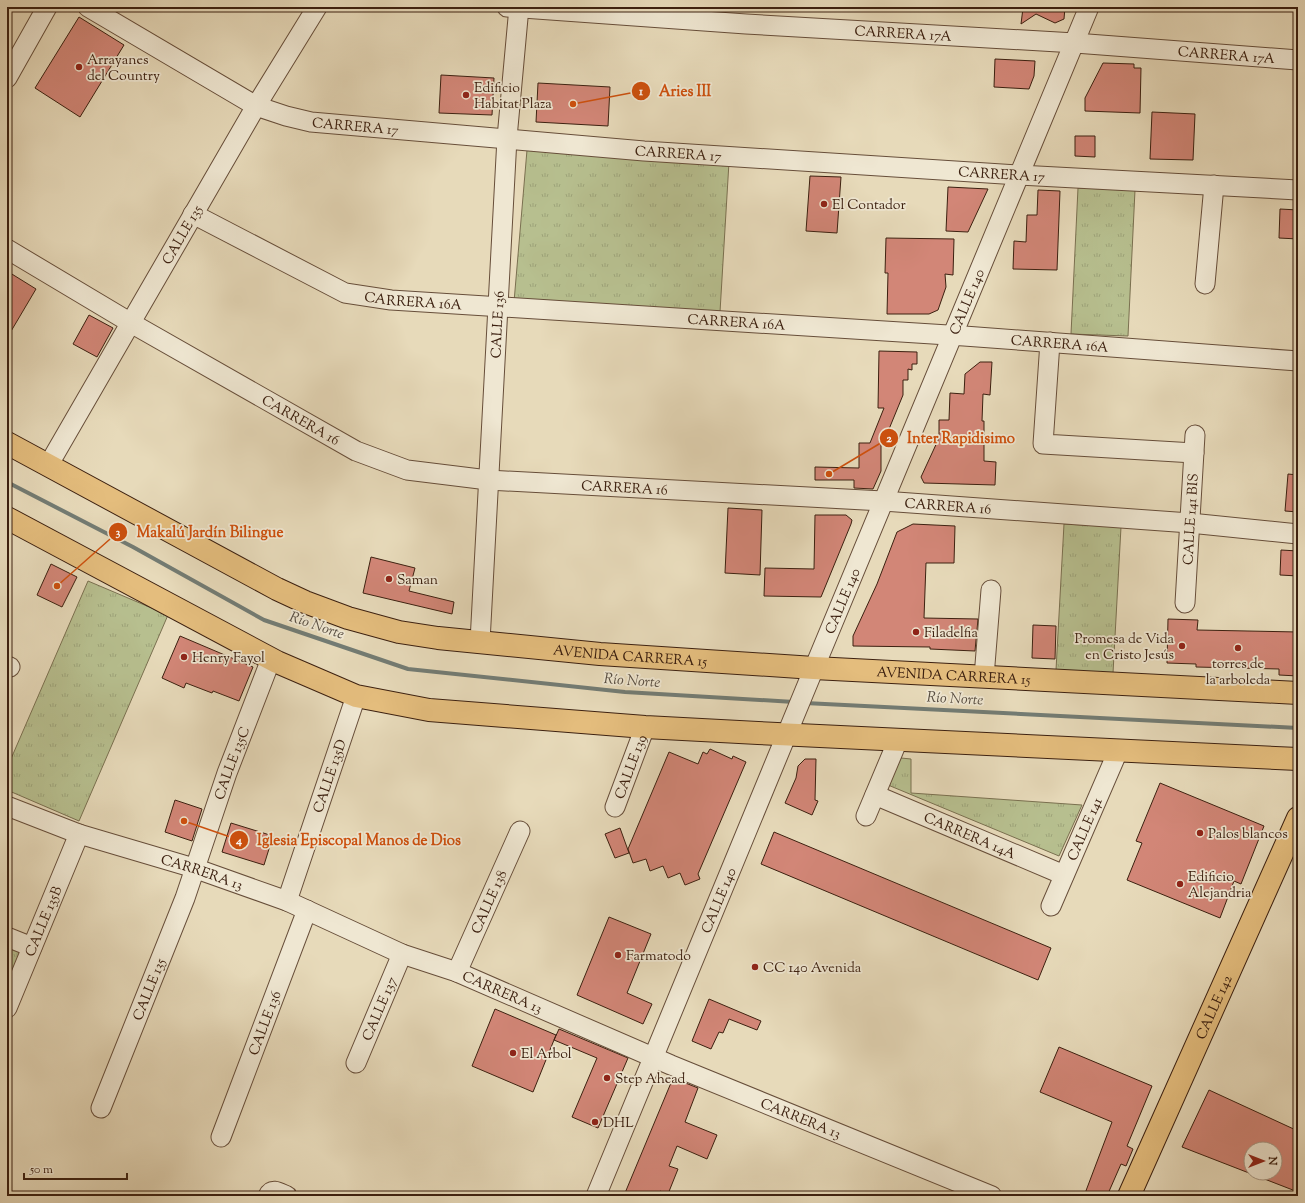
<svg xmlns="http://www.w3.org/2000/svg" width="1305" height="1203" font-family="'Sorts Mill Goudy',serif">
<style>
.park{fill:url(#park-tufts);stroke:#7a7050}
.lines{fill:none;stroke-linecap:round;stroke-linejoin:round}
.stream{stroke:#737c74;stroke-width:4}
.building{fill:#d28677;stroke:#3c2010;fill-rule:evenodd}
.minor-casing{stroke:#674e3a;stroke-width:21}
.major-casing{stroke:#3c2010;stroke-width:24}
.minor{stroke:#efe7d2;stroke-width:19}
.major{stroke:#e4bd7d;stroke-width:22}
.poi-dot{fill:#8f2418;stroke:#efe7d2;stroke-width:1.5}
.labels{text-anchor:middle;stroke-width:3.5;stroke-linejoin:round;paint-order:stroke}
.street-label{font-size:14px;fill:#3c2010;stroke:#efe7d2}
.poi-label{font-size:14px;fill:#3c2010;stroke:#efe7d2;text-anchor:start}
.water-label{font-size:15px;font-style:italic;fill:#584e42;stroke:#efe7d2}
.leader{fill:none;stroke:#ce500d;stroke-width:1.5}
.callout-dot{fill:#ce500d;stroke:#efe7d2;stroke-width:1.5}
.mark-label{font-size:12px;text-anchor:middle;font-weight:bold;fill:#fff}
.callout-label{font-size:15px;text-anchor:middle;font-weight:bold;fill:#ce500d;stroke:#efe7d2;stroke-width:3.5;stroke-linejoin:round;paint-order:stroke}
</style>
<defs>
<pattern id="park-tufts" width="24" height="20" patternUnits="userSpaceOnUse"><rect width="24" height="20" fill="#b7bf8f"/><path d="M3 7l-1-3M5 7V3M7 7l1-3M15 17l-1-3M17 17v-4M19 17l1-3" fill="none" stroke="#9ea47a"/></pattern>
</defs>
<rect width="100%" height="100%" fill="#e7daba"/>
<filter id="stains"><feTurbulence type="fractalNoise" baseFrequency=".005" numOctaves="4"/><feColorMatrix values="0 0 0 0 .2 0 0 0 0 .09 0 0 0 0 .02 0 0 0 .5 -.17"/></filter>
<radialGradient id="worn" r=".72"><stop offset=".6" stop-color="#630" stop-opacity="0"/><stop offset="1" stop-color="#630" stop-opacity=".3"/></radialGradient>
<path class="park" d="M 527,150 L 729,162 L 720,312 L 514,302 Z
M 1078,188 L 1135,190 L 1128,336 L 1071,334 Z
M 1064,524 L 1121,527 L 1113,673 L 1056,670 Z
M 88,581 L 168,615 L 79,821 L 7,790 L 7,768 Z
M 901,758 L 911,759 L 911,793 L 1082,805 L 1059,856 L 888,785 Z
M 7,942 L 23,949 L 7,987 Z"/>
<g class="lines">
<path class="stream" d="M 7,482 L 133,547 L 264,620 L 408,669 L 625,692 L 794,702
M 805,703 L 1298,728"/>
</g>
<path class="building" d="M 1021,7 L 1065,7 L 1064,19 L 1055,23 L 1036,14 L 1021,24 L 1023,8 Z
M 79,17 L 124,45 L 80,117 L 35,88 Z
M 995,59 L 1035,61 L 1034,76 L 1029,89 L 994,87 Z
M 1103,63 L 1134,64 L 1134,68 L 1141,68 L 1140,113 L 1085,111 L 1085,98 Z
M 441,75 L 494,78 L 492,115 L 439,113 Z
M 538,83 L 610,87 L 608,126 L 536,122 Z
M 1152,112 L 1195,114 L 1193,160 L 1150,159 Z
M 1075,136 L 1095,136 L 1095,157 L 1075,156 Z
M 810,176 L 841,177 L 837,233 L 806,231 Z
M 948,187 L 988,189 L 968,232 L 946,231 Z
M 1038,190 L 1060,191 L 1057,270 L 1013,269 L 1014,241 L 1026,242 L 1027,215 L 1037,215 Z
M 1280,209 L 1298,210 L 1298,239 L 1279,238 Z
M 886,238 L 954,239 L 953,275 L 945,274 L 946,287 L 938,310 L 929,314 L 887,314 L 888,273 L 885,273 Z
M 7,271 L 36,289 L 7,338 Z
M 89,315 L 113,328 L 97,357 L 73,344 Z
M 879,351 L 917,352 L 917,364 L 912,364 L 912,370 L 908,369 L 908,380 L 903,380 L 903,395 L 887,434 L 881,432 L 881,471 L 873,489 L 854,488 L 854,480 L 815,480 L 815,467 L 859,468 L 859,443 L 870,443 L 884,408 L 878,408 Z
M 980,362 L 992,362 L 990,395 L 983,394 L 982,421 L 984,421 L 984,461 L 996,462 L 995,485 L 924,483 L 921,477 L 939,438 L 939,420 L 949,420 L 950,393 L 964,394 L 965,374 Z
M 1288,474 L 1298,475 L 1298,512 L 1285,511 Z
M 728,508 L 762,510 L 760,575 L 725,573 Z
M 815,515 L 846,515 L 852,520 L 851,524 L 821,597 L 764,596 L 765,568 L 814,569 Z
M 913,524 L 955,526 L 954,563 L 926,563 L 924,618 L 978,619 L 975,651 L 930,649 L 930,647 L 853,646 L 853,636 L 877,584 L 897,532 Z
M 1281,550 L 1298,551 L 1298,576 L 1280,575 Z
M 371,557 L 415,568 L 409,591 L 454,602 L 452,614 L 363,593 Z
M 51,564 L 77,577 L 62,607 L 37,595 Z
M 1168,619 L 1198,620 L 1197,630 L 1298,632 L 1298,676 L 1279,675 L 1279,669 L 1196,667 L 1196,664 L 1167,663 Z
M 1033,625 L 1056,626 L 1055,659 L 1032,658 Z
M 180,636 L 253,667 L 239,701 L 213,691 L 212,693 L 186,683 L 184,688 L 162,678 Z
M 710,749 L 732,759 L 733,756 L 746,762 L 698,874 L 700,879 L 685,885 L 680,873 L 668,878 L 663,866 L 650,871 L 646,859 L 633,863 L 628,849 L 669,752 L 698,764 L 703,752 L 707,754 Z
M 805,759 L 816,759 L 815,800 L 818,801 L 812,815 L 785,803 L 796,778 L 798,766 Z
M 1160,783 L 1264,826 L 1241,884 L 1234,881 L 1220,918 L 1127,880 L 1142,843 L 1136,841 Z
M 175,800 L 202,809 L 192,841 L 165,832 Z
M 231,823 L 273,836 L 264,865 L 222,852 Z
M 620,828 L 629,853 L 615,858 L 605,834 Z
M 774,832 L 1051,948 L 1038,980 L 761,864 Z
M 609,917 L 651,934 L 627,993 L 652,1004 L 643,1024 L 577,995 Z
M 709,999 L 761,1021 L 757,1030 L 729,1019 L 723,1033 L 719,1032 L 711,1049 L 692,1041 Z
M 495,1009 L 556,1035 L 533,1092 L 472,1066 Z
M 559,1029 L 628,1058 L 598,1128 L 572,1117 L 597,1058 L 554,1040 Z
M 1059,1047 L 1152,1086 L 1127,1146 L 1133,1149 L 1126,1166 L 1121,1164 L 1107,1196 L 1084,1196 L 1112,1122 L 1040,1092 Z
M 673,1078 L 698,1088 L 685,1122 L 717,1135 L 707,1159 L 677,1146 L 669,1166 L 678,1169 L 668,1194 L 660,1191 L 659,1196 L 632,1196 L 625,1193 Z
M 1209,1090 L 1298,1131 L 1298,1192 L 1182,1147 ZM 1251,1149 L 1275,1149 L 1275,1173 L 1251,1174 Z"/>
<g class="lines">
<defs>
<g id="minor">
<path id="s1" d="M 88,7 L 256,106 L 286,116 L 311,122 L 644,151 L 1019,175 L 1298,190"/>
<path id="s2" d="M 507,7 L 746,24 L 1075,43 L 1298,60"/>
<path d="M 7,78 L 47,7"/>
<path id="s3" d="M 193,214 L 345,293 L 391,300 L 964,336 L 1298,361"/>
<path id="s4" d="M 7,249 L 131,323 L 356,451 L 407,470 L 488,480 L 883,501 L 1190,523 L 1298,534"/>
<path d="M 1205,284 L 1214,185"/>
<path d="M 1050,342 L 1043,444 L 1194,453"/>
<path id="s5" d="M 49,464 L 256,106 L 317,7"/>
<path id="s6" d="M 1185,603 L 1195,435"/>
<path id="s7" d="M 480,642 L 507,138 L 519,7"/>
<path d="M 7,666 L 10,667"/>
<path d="M 984,677 L 991,590"/>
<path id="s8" d="M 875,795 L 1064,875"/>
<path id="s9" d="M 7,806 L 79,834 L 194,868 L 287,901 L 402,954 L 457,972 L 671,1065 L 992,1196"/>
<path id="s10" d="M 615,807 L 645,727"/>
<path d="M 866,816 L 898,740"/>
<path id="s11" d="M 287,901 L 356,696"/>
<path id="s12" d="M 1051,906 L 1118,751"/>
<path d="M 7,937 L 32,947"/>
<path id="s13" d="M 457,972 L 520,831"/>
<path id="s14" d="M 7,1008 L 79,834"/>
<path id="s15" d="M 356,1063 L 402,954"/>
<path id="s16" d="M 101,1108 L 185,898 L 227,773 L 271,659"/>
<path id="s17" d="M 221,1137 L 307,910"/>
<path d="M 268,1196 C 272,1187 280,1193 287,1196"/>
<path id="s18" d="M 596,1196 L 810,678 L 1089,7"/>
</g>
<g id="major">
<path id="s19" d="M 7,443 L 277,589 L 305,602 L 348,618 L 399,632 L 438,638 L 600,654 L 814,668 L 1298,693"/>
<path d="M 7,518 L 277,662 L 356,696 L 429,710 L 645,727 L 758,733 L 1298,759"/>
<path id="s20" d="M 1129,1196 L 1298,818"/>
</g>
</defs>
<use href="#minor" class="minor-casing"/>
<use href="#major" class="major-casing"/>
<use href="#minor" class="minor"/>
<use href="#major" class="major"/>
</g>
<g class="poi-dot">
<circle cx="79" cy="67" r="4"/>
<circle cx="466" cy="95" r="4"/>
<circle cx="824" cy="204" r="4"/>
<circle cx="389" cy="579" r="4"/>
<circle cx="916" cy="632" r="4"/>
<circle cx="1182" cy="646" r="4"/>
<circle cx="1238" cy="648" r="4"/>
<circle cx="184" cy="657" r="4"/>
<circle cx="1200" cy="833" r="4"/>
<circle cx="1180" cy="884" r="4"/>
<circle cx="618" cy="955" r="4"/>
<circle cx="755" cy="967" r="4"/>
<circle cx="513" cy="1053" r="4"/>
<circle cx="607" cy="1078" r="4"/>
<circle cx="595" cy="1122" r="4"/>
</g>
<g class="labels">
<g class="street-label">
<text dy="5" stroke="none"><textPath href="#s2" startOffset="397">CARRERA 17A</textPath></text>
<text dy="5" stroke="none"><textPath href="#s2" startOffset="721">CARRERA 17A</textPath></text>
<text dy="5" stroke="none"><textPath href="#s1" startOffset="297">CARRERA 17</textPath></text>
<text dy="5" stroke="none"><textPath href="#s1" startOffset="621">CARRERA 17</textPath></text>
<text dy="5" stroke="none"><textPath href="#s1" startOffset="945">CARRERA 17</textPath></text>
<text dy="5" stroke="none"><textPath href="#s5" startOffset="265">CALLE 135</textPath></text>
<text dy="5" stroke="none"><textPath href="#s3" startOffset="240">CARRERA 16A</textPath></text>
<text dy="5" stroke="none"><textPath href="#s18" startOffset="968">CALLE 140</textPath></text>
<text dy="5" stroke="none"><textPath href="#s3" startOffset="564">CARRERA 16A</textPath></text>
<text dy="5" stroke="none"><textPath href="#s7" startOffset="318">CALLE 136</textPath></text>
<text dy="5" stroke="none"><textPath href="#s3" startOffset="888">CARRERA 16A</textPath></text>
<text dy="5" stroke="none"><textPath href="#s4" startOffset="340">CARRERA 16</textPath></text>
<text dy="5" stroke="none"><textPath href="#s4" startOffset="676">CARRERA 16</textPath></text>
<text dy="5" stroke="none"><textPath href="#s4" startOffset="1000">CARRERA 16</textPath></text>
<text dy="5" stroke="none"><textPath href="#s6" startOffset="84">CALLE 141 BIS</textPath></text>
<text dy="5" stroke="none"><textPath href="#s18" startOffset="644">CALLE 140</textPath></text>
<text dy="5" stroke="none"><textPath href="#s19" startOffset="669">AVENIDA CARRERA 15</textPath></text>
<text dy="5" stroke="none"><textPath href="#s19" startOffset="993">AVENIDA CARRERA 15</textPath></text>
<text dy="5" stroke="none"><textPath href="#s16" startOffset="369">CALLE 135C</textPath></text>
<text dy="5" stroke="none"><textPath href="#s10" startOffset="43">CALLE 139</textPath></text>
<text dy="5" stroke="none"><textPath href="#s11" startOffset="132">CALLE 135D</textPath></text>
<text dy="5" stroke="none"><textPath href="#s12" startOffset="84">CALLE 141</textPath></text>
<text dy="5" stroke="none"><textPath href="#s8" startOffset="103">CARRERA 14A</textPath></text>
<text dy="5" stroke="none"><textPath href="#s9" startOffset="206">CARRERA 13</textPath></text>
<text dy="5" stroke="none"><textPath href="#s13" startOffset="77">CALLE 138</textPath></text>
<text dy="5" stroke="none"><textPath href="#s18" startOffset="320">CALLE 140</textPath></text>
<text dy="5" stroke="none"><textPath href="#s14" startOffset="94">CALLE 135B</textPath></text>
<text dy="5" stroke="none"><textPath href="#s16" startOffset="128">CALLE 135</textPath></text>
<text dy="5" stroke="none"><textPath href="#s9" startOffset="530">CARRERA 13</textPath></text>
<text dy="5" stroke="none"><textPath href="#s20" startOffset="207">CALLE 142</textPath></text>
<text dy="5" stroke="none"><textPath href="#s15" startOffset="59">CALLE 137</textPath></text>
<text dy="5" stroke="none"><textPath href="#s17" startOffset="122">CALLE 136</textPath></text>
<text dy="5" stroke="none"><textPath href="#s9" startOffset="854">CARRERA 13</textPath></text>
</g>
<g class="poi-label">
<text x="87" y="64">Arrayanes<tspan x="87" dy="16">del Country</tspan></text>
<text x="474" y="92">Edificio<tspan x="474" dy="16">Habitat Plaza</tspan></text>
<text x="832" y="209">El Contador</text>
<text x="397" y="584">Saman</text>
<text x="924" y="637">Filadelfia</text>
<text x="1174" y="643" text-anchor="end">Promesa de Vida<tspan x="1174" dy="16">en Cristo Jesús</tspan></text>
<text x="192" y="662">Henry Fayol</text>
<text x="1238" y="668" text-anchor="middle">torres de<tspan x="1238" dy="16">la arboleda</tspan></text>
<text x="1208" y="838">Palos blancos</text>
<text x="1188" y="881">Edificio<tspan x="1188" dy="16">Alejandria</tspan></text>
<text x="626" y="960">Farmatodo</text>
<text x="763" y="972">CC 140 Avenida</text>
<text x="521" y="1058">El Arbol</text>
<text x="615" y="1083">Step Ahead</text>
<text x="603" y="1127">DHL</text>
</g>
<g class="water-label">
<text transform="translate(317 625) rotate(19)" y="5">Río Norte</text>
<text transform="translate(632 680) rotate(4)" y="5">Río Norte</text>
<text transform="translate(955 698) rotate(3)" y="5">Río Norte</text>
</g>
</g>
<path class="leader" d="M573 104L641 91M829 474L889 438M57 586L118 532M184 821L239 840"/>
<g class="callout-dot">
<circle cx="573" cy="104" r="4"/>
<circle cx="829" cy="474" r="4"/>
<circle cx="57" cy="586" r="4"/>
<circle cx="184" cy="821" r="4"/>
<circle cx="641" cy="91" r="10"/>
<circle cx="889" cy="438" r="10"/>
<circle cx="118" cy="532" r="10"/>
<circle cx="239" cy="840" r="10"/>
</g>
<g class="mark-label">
<text x="641" y="95">1</text>
<text x="889" y="442">2</text>
<text x="118" y="536">3</text>
<text x="239" y="844">4</text>
</g>
<g class="callout-label">
<text x="685" y="96">Aries III</text>
<text x="961" y="443">Inter Rapidisimo</text>
<text x="210" y="537">Makalú Jardín Bilingue</text>
<text x="359" y="845">Iglesia Episcopal Manos de Dios</text>
</g>
<rect width="1305" height="1203" fill="none" stroke="#e7daba" stroke-width="24"/>
<rect x="8" y="8" width="1289" height="1187" fill="none" stroke="#3c2010" stroke-width="2"/>
<rect x="12" y="12" width="1281" height="1179" fill="none" stroke="#3c2010"/>
<g transform="translate(1263 1161) rotate(90)"><circle r="19" fill="#efe7d2" stroke="#a79784"/>
<path d="M0-3L7 15L0 10L-7 15Z" fill="#8f2418"/>
<text y="-6" font-size="11" font-weight="bold" text-anchor="middle" fill="#3c2010">N</text>
</g>
<path d="M24 1173v6h103v-6" fill="none" stroke="#3c2010" stroke-width="2"/>
<text x="30" y="1173" font-size="12" fill="#3c2010" stroke="#efe7d2" stroke-width="3" paint-order="stroke">50 m</text>
<rect width="100%" height="100%" filter="url(#stains)"/>
<rect width="100%" height="100%" fill="url(#worn)"/>
</svg>
